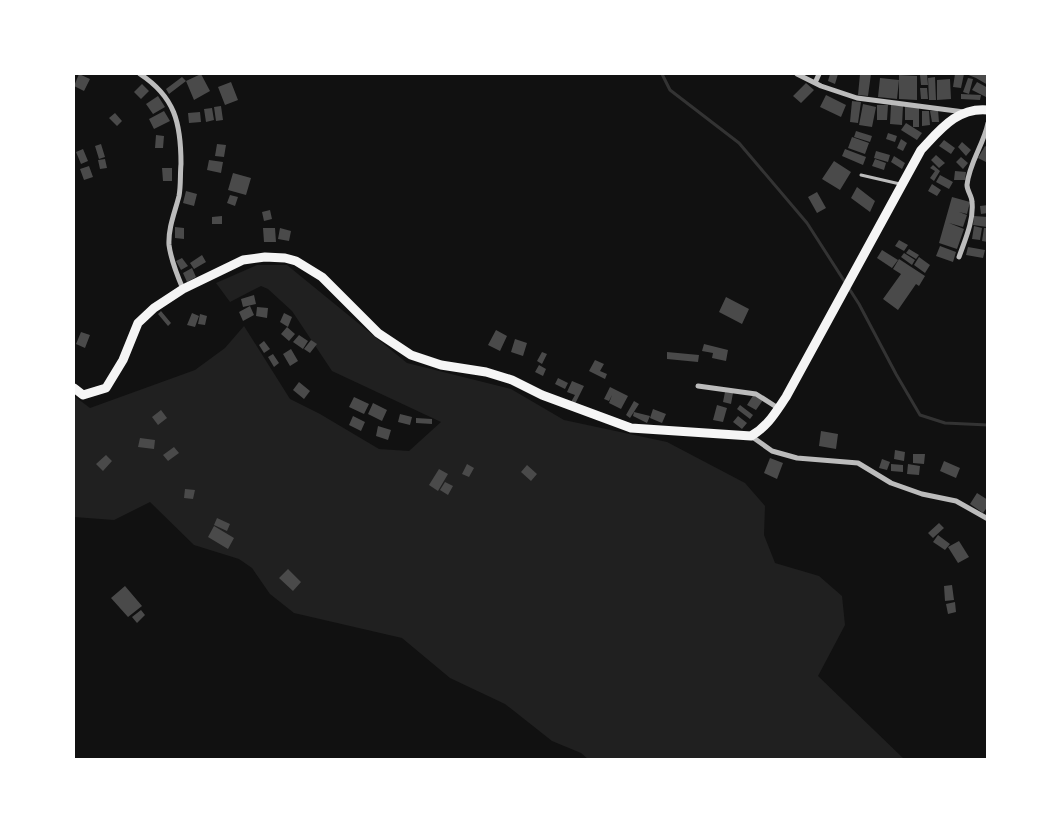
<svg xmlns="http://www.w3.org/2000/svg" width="1061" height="833" font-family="'Fira Sans Condensed',sans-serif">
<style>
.green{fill:#202020}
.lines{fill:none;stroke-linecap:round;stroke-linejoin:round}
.stream{stroke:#333;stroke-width:3}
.building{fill:#4a4a4a}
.service{stroke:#bcbcbc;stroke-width:3}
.minor{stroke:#bcbcbc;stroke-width:5}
.trunk{stroke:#f5f5f5;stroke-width:9}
</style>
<rect width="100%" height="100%" fill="#111"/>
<path class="green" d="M 257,265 L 287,265 L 407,363 L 511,389 L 564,420 L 667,442 L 745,483 L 765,506 L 764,535 L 775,563 L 819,576 L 842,596 L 845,625 L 818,676 L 904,759 L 588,759 L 581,753 L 552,741 L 505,704 L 450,678 L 402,638 L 294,613 L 270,594 L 252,568 L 239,559 L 194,545 L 150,502 L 114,520 L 74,517 L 74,396 L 90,408 L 195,370 L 225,348 L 244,326 L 290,399 L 320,414 L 379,449 L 409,451 L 441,422 L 332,371 L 292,311 L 268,289 L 261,286 L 230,302 L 216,283 Z"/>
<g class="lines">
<path class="stream" d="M 662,74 L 670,90 L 739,143 L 807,223 L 859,304 L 896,374 L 920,415 L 945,423 L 988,425"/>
</g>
<path class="building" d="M 79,74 L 90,79 L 84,91 L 74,86 Z
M 201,74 L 210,91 L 194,100 L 186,81 Z
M 830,74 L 838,74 L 835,84 L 828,81 Z
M 860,74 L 871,74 L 868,96 L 858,95 Z
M 927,74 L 928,85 L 921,85 L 920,75 Z
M 955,74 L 964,74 L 961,88 L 953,87 Z
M 966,74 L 988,74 L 988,85 L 976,78 Z
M 899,75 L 917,76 L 917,100 L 899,99 Z
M 182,77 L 186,81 L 169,94 L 166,89 Z
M 935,77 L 936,100 L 929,100 L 928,78 Z
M 880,78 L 899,80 L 897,99 L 878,97 Z
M 968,78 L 973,79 L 969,94 L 963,92 Z
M 950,79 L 951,99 L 937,100 L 937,80 Z
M 231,82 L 238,100 L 225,105 L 218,87 Z
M 977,82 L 988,88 L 988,98 L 972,90 Z
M 806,83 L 814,90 L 801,103 L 793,96 Z
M 142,84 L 149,91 L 141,99 L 134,92 Z
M 920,88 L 927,88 L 928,99 L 921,99 Z
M 961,94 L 981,95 L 980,100 L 961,99 Z
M 826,95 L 846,105 L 841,117 L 820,107 Z
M 158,96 L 165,107 L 153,114 L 146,104 Z
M 852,101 L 861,102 L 858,123 L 850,122 Z
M 863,104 L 876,107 L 872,127 L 859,125 Z
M 877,105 L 888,105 L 887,120 L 877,120 Z
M 891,105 L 903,106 L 902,125 L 890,124 Z
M 221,106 L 223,120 L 216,121 L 214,107 Z
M 905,106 L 919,108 L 919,127 L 913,127 L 913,120 L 905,120 Z
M 212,108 L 214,120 L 206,122 L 204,109 Z
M 938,110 L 939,122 L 932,122 L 930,111 Z
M 164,111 L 170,121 L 154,129 L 149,119 Z
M 922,111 L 929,111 L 930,125 L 922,126 Z
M 200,112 L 201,122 L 189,123 L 188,113 Z
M 115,113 L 122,121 L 117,126 L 109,118 Z
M 906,123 L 922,133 L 917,140 L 901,130 Z
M 856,131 L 872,136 L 870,142 L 854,137 Z
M 888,133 L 897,136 L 895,142 L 886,139 Z
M 156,135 L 164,136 L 163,148 L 155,148 Z
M 852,137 L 869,143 L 865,154 L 848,148 Z
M 901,139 L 907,143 L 903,151 L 897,148 Z
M 944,140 L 955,148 L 951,154 L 939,146 Z
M 962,142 L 971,150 L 966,156 L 958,147 Z
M 101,144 L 105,157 L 99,159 L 95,146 Z
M 217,144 L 226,145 L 224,157 L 215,156 Z
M 985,146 L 988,148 L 988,163 L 978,158 Z
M 83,149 L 88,161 L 81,164 L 76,152 Z
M 845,149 L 866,157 L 863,165 L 842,156 Z
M 876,151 L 890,155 L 888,162 L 874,158 Z
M 936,155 L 945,163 L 939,168 L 931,160 Z
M 894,156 L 905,163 L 902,169 L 891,162 Z
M 961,157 L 968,163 L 963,169 L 956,162 Z
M 105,159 L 107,168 L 100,169 L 98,160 Z
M 875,159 L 886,163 L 884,170 L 872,166 Z
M 209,160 L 223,162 L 221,173 L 207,170 Z
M 834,161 L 851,172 L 840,190 L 822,179 Z
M 933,165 L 940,171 L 934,181 L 930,178 L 935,171 L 930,168 Z
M 89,166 L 93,177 L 84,180 L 80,169 Z
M 162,168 L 172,168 L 172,181 L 163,181 Z
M 955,171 L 966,172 L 965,180 L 954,180 Z
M 233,173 L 251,178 L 246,195 L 228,190 Z
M 940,175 L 953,182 L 949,189 L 936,182 Z
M 932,184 L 941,190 L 937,196 L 928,191 Z
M 857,187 L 875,201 L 870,212 L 851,198 Z
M 186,191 L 197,194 L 194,206 L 183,203 Z
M 817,192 L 826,208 L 817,213 L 808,197 Z
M 230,195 L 238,197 L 235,206 L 227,203 Z
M 952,197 L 970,202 L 967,214 L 959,212 L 967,215 L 963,227 L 949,223 L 964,229 L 957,249 L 939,243 Z
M 988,205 L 988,213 L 981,214 L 980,206 Z
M 270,210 L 272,219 L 264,221 L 262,212 Z
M 222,216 L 222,224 L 212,224 L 212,217 Z
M 974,216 L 988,217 L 987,227 L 973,225 Z
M 974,226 L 982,228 L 980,240 L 972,239 Z
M 175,227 L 184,228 L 184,239 L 175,238 Z
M 263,228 L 275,228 L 276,242 L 264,242 Z
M 280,228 L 291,231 L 289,241 L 278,239 Z
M 984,228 L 988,228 L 988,242 L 982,241 Z
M 899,240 L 908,245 L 904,251 L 895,246 Z
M 940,246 L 956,252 L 953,262 L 936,256 Z
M 968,247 L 985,250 L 983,258 L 966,255 Z
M 909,249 L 919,255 L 916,259 L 906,253 Z
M 882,250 L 898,260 L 892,268 L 877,258 Z
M 904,253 L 915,260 L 912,265 L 901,257 Z
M 202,255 L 206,262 L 194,269 L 190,263 Z
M 919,257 L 930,265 L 925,273 L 914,265 Z
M 182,258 L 188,266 L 181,270 L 176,261 Z
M 899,259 L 925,276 L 919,286 L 916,284 L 898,310 L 883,299 L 901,274 L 893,269 Z
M 192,268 L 196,277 L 187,282 L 183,273 Z
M 254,295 L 256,304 L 243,307 L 241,299 Z
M 726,297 L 749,309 L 742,324 L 719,312 Z
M 250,306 L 254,315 L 243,321 L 239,312 Z
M 257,307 L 268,308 L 267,318 L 256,316 Z
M 161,311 L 171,323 L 168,326 L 158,314 Z
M 192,313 L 199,316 L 195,327 L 187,325 Z
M 284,313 L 292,317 L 288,327 L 280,322 Z
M 200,314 L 207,316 L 205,325 L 198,324 Z
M 287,327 L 295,334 L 289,341 L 281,334 Z
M 496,330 L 507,336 L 500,351 L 488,345 Z
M 81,332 L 90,335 L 85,348 L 76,344 Z
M 299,335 L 308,341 L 303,349 L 293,342 Z
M 515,339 L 527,343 L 523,356 L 511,352 Z
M 311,340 L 317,344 L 310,353 L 304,349 Z
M 264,341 L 270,349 L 264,353 L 259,345 Z
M 704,344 L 728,350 L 726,361 L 712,358 L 713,353 L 702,351 Z
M 291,349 L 298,361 L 290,366 L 283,354 Z
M 542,352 L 547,354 L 542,364 L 537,361 Z
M 667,352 L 699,355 L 698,362 L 667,359 Z
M 273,354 L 279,363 L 274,367 L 268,357 Z
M 595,360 L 604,364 L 600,371 L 607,374 L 605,379 L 589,371 Z
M 539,365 L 546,369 L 543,376 L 535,372 Z
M 558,378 L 568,383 L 565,389 L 555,384 Z
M 572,381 L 584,386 L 575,404 L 571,402 L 575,395 L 567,392 Z
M 299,382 L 310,391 L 304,399 L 293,390 Z
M 610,387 L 628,396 L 621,409 L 609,403 L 612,395 L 609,401 L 604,399 Z
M 725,392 L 733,393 L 731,404 L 723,402 Z
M 754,394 L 763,400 L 756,410 L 747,405 Z
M 354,397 L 369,404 L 364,414 L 349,407 Z
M 634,401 L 639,404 L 630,418 L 626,415 Z
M 373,403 L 387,410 L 382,421 L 368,414 Z
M 717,405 L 727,408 L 723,422 L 713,420 Z
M 740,405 L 753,415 L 750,419 L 737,409 Z
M 653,409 L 666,414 L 662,423 L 650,418 Z
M 161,410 L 167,418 L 158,425 L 152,417 Z
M 634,412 L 650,416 L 647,423 L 633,416 Z
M 400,414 L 412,417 L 410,425 L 398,422 Z
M 353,416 L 365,422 L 361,431 L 349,425 Z
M 738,416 L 747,423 L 742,429 L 733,422 Z
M 416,418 L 432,419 L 432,424 L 416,423 Z
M 378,426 L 391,430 L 388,440 L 376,436 Z
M 821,431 L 838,434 L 836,449 L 819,446 Z
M 140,438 L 155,440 L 154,449 L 138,447 Z
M 174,447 L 179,453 L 168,461 L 163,455 Z
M 895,450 L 905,452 L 904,461 L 894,459 Z
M 913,454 L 925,454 L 924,464 L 913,463 Z
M 106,455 L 112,461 L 103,471 L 96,464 Z
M 770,458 L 783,463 L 777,479 L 764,473 Z
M 882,459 L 890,462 L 887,470 L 879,468 Z
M 944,461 L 960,468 L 956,478 L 940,471 Z
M 467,464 L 474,468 L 469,477 L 462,474 Z
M 891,464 L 903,465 L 903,472 L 891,471 Z
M 908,464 L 920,466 L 919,475 L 907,474 Z
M 527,465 L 537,474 L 531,481 L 521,472 Z
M 439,469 L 448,474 L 438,491 L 429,485 Z
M 445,482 L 453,486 L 448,495 L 440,490 Z
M 185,489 L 195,490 L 193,499 L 184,498 Z
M 977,493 L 988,500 L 988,506 L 983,513 L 970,504 Z
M 217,518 L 230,524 L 227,531 L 214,525 Z
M 939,523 L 944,528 L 933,538 L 928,533 Z
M 214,526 L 234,538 L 228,549 L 208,537 Z
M 938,535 L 950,544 L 945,550 L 933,542 Z
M 959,541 L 969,557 L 958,563 L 948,547 Z
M 288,569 L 301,582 L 293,591 L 279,578 Z
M 952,585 L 954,600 L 945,601 L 944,586 Z
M 125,586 L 142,606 L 128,617 L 111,598 Z
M 955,602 L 956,612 L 948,614 L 946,604 Z
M 141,610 L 145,615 L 137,623 L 132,617 Z"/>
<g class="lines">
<path class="service" d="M 861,175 L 900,184"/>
<path class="minor" d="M 140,74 C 175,97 181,123 181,164 C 180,174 181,186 179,196 C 175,212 168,228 169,245 C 171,260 177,275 183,289
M 797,74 L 821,86 L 857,98 L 964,112
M 815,83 L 819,74
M 959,257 C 965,240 974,220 972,202 C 972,196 967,191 967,185 C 969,163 984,144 988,123
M 698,386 L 756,394 L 778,408
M 751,436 L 772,451 L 797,458 L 858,463 L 891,483 L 922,494 L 956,501 L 988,519"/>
<path class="trunk" d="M 74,388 L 83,395 L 106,388 L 123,360 L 138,323 L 154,308 L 183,289 L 243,260 L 265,257 L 285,258 L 296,261 L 322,277 L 378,333 L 411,355 L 441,365 L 486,372 L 512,380 L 542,395 L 631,428 L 751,436 C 768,426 775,413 786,397 L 921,150 C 940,130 957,107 988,110"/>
</g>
<rect width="1061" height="833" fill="none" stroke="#ffffff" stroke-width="150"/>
</svg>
